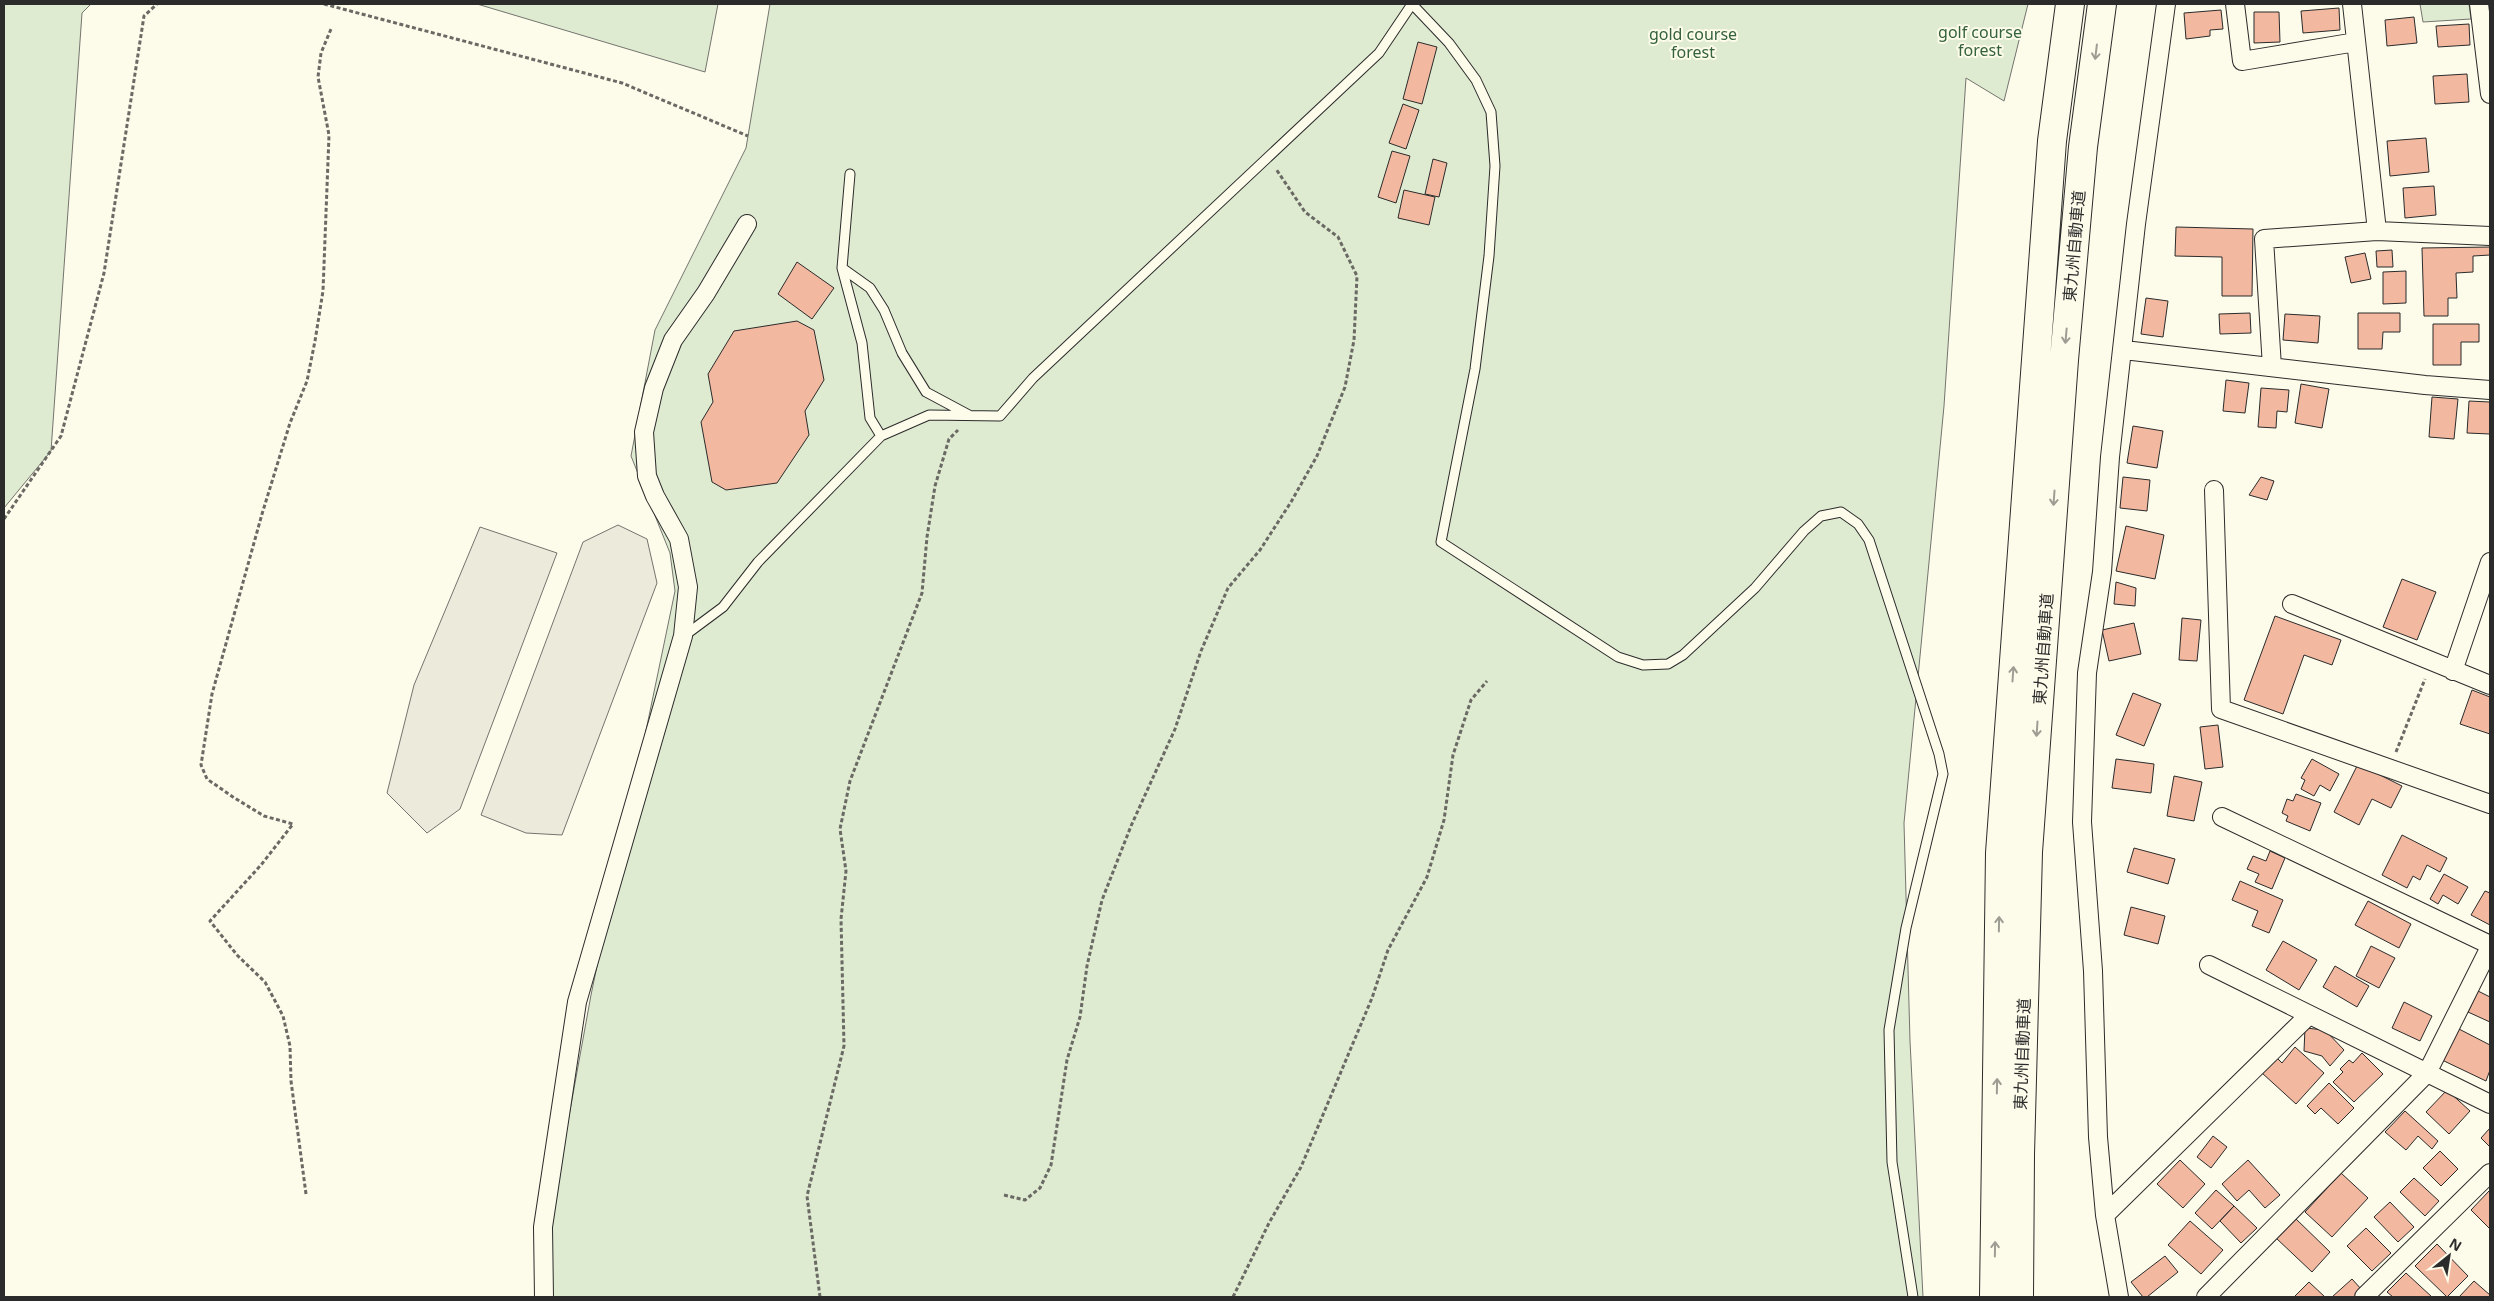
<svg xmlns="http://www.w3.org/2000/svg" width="2494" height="1301" font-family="'Noto Sans','Noto Sans JP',sans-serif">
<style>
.green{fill:#deebd1;stroke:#74746e}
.parking{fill:#eceadb;stroke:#74746e}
.building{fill:#f2b8a0;stroke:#2b2b2b}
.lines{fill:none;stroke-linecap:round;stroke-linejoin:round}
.lane-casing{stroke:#2b2b2b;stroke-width:11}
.street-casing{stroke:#2b2b2b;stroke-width:20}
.highway-casing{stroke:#2b2b2b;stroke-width:30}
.path{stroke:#6a6964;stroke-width:3;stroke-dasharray:4 2.5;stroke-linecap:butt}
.lane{stroke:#fdfbea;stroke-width:9}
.street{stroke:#fdfbea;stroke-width:18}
.highway{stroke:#fdfbea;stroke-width:28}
.oneway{stroke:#9e9d94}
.labels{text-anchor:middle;stroke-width:4;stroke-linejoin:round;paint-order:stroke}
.park-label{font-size:16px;fill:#34623c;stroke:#fdfbea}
.street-label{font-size:16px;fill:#2b2b2b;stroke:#fdfbea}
</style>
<rect width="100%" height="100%" fill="#fdfbea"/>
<path class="green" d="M 4,4 L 91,4 L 82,13 L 51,451 L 4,508 Z
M 477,4 L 718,4 L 705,72 Z
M 770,4 L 2028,4 L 2004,101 L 1966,78 L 1944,406 L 1904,823 L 1910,1041 L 1923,1297 L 552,1297 L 549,1226 L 591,995 L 675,591 L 670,553 L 631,456 L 655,330 L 746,148 Z
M 2420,4 L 2469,4 L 2471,19 L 2423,22 Z"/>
<path class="parking" d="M 618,525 L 647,539 L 657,583 L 562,835 L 526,833 L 481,815 L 583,542 Z
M 480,527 L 557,553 L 460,809 L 427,833 L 387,793 L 414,685 Z"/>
<path class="building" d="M 2339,8 L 2340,30 L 2303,33 L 2301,11 Z
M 2221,10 L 2223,29 L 2210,30 L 2210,36 L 2186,39 L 2184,13 Z
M 2254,12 L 2279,12 L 2280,42 L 2254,43 Z
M 2414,17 L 2417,43 L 2387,46 L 2385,20 Z
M 2469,24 L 2470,45 L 2438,47 L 2436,26 Z
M 1418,42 L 1437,47 L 1422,104 L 1403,99 Z
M 2467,74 L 2469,102 L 2435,104 L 2433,76 Z
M 1403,104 L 1419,110 L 1406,149 L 1389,143 Z
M 2426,138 L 2429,172 L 2390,176 L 2387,141 Z
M 1392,151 L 1410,156 L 1396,203 L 1378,197 Z
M 1433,159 L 1447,163 L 1439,197 L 1425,194 Z
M 2434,186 L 2436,215 L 2405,218 L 2403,188 Z
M 1404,190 L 1435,197 L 1429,225 L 1398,218 Z
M 2176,227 L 2253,229 L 2252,296 L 2222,296 L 2222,257 L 2175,256 Z
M 2490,247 L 2490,255 L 2473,256 L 2473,272 L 2456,273 L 2457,298 L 2448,298 L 2448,316 L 2424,316 L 2422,248 Z
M 2392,250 L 2393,267 L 2377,267 L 2376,251 Z
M 2365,253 L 2371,279 L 2351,283 L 2345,257 Z
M 797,262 L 834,288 L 812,319 L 778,294 Z
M 2406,271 L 2406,303 L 2383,304 L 2383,272 Z
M 2146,298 L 2168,301 L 2163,337 L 2141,334 Z
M 2250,313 L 2251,333 L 2220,334 L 2219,314 Z
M 2358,313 L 2400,313 L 2400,332 L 2383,332 L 2382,349 L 2358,349 Z
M 2285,314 L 2320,316 L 2318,343 L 2283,340 Z
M 797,321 L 814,330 L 824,380 L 805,411 L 809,435 L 777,483 L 726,490 L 712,482 L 701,422 L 713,402 L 708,374 L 734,331 Z
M 2433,324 L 2479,324 L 2479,342 L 2461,342 L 2461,365 L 2433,365 Z
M 2226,380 L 2249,383 L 2245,413 L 2223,411 Z
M 2301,384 L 2329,389 L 2322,428 L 2295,423 Z
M 2261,388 L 2289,390 L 2287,412 L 2277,411 L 2276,428 L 2258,427 Z
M 2432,397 L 2458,399 L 2454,439 L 2429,437 Z
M 2469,401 L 2490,402 L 2490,434 L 2467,433 Z
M 2133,426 L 2163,431 L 2157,468 L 2127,463 Z
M 2123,477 L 2150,480 L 2147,511 L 2120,508 Z
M 2261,477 L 2274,481 L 2267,500 L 2249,495 Z
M 2126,526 L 2164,535 L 2155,579 L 2116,571 Z
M 2402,579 L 2436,592 L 2417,640 L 2383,627 Z
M 2116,582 L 2136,588 L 2135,606 L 2114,604 Z
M 2275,616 L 2341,640 L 2332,665 L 2304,655 L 2283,714 L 2244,700 Z
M 2182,618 L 2201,620 L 2197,661 L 2179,660 Z
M 2134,623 L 2141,654 L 2109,661 L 2102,630 Z
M 2472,690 L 2490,697 L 2490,734 L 2460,724 Z
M 2133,693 L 2161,704 L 2144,746 L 2116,735 Z
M 2218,725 L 2223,767 L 2205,769 L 2200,727 Z
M 2116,759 L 2154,764 L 2151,793 L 2112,788 Z
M 2312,759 L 2339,774 L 2330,791 L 2320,785 L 2314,796 L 2301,789 L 2305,780 L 2301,778 Z
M 2358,764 L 2402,786 L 2391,808 L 2372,799 L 2359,825 L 2334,812 Z
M 2174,776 L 2202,782 L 2194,821 L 2167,816 Z
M 2296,794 L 2321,803 L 2310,831 L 2286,821 L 2288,816 L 2282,813 L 2287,799 L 2293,801 Z
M 2402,835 L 2447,858 L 2440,872 L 2427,865 L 2420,880 L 2413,876 L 2407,888 L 2382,875 Z
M 2134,848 L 2175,859 L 2168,884 L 2127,872 Z
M 2270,851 L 2285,858 L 2272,889 L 2255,882 L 2259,874 L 2247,869 L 2253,856 L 2266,861 Z
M 2444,874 L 2468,887 L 2458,904 L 2443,895 L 2438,904 L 2430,899 Z
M 2240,881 L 2283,900 L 2269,933 L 2252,926 L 2258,911 L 2232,900 Z
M 2485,891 L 2490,893 L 2490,925 L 2471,915 Z
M 2368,901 L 2411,924 L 2399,948 L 2355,925 Z
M 2131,907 L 2165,916 L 2158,944 L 2124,935 Z
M 2283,941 L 2317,960 L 2299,990 L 2266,970 Z
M 2371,946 L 2395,958 L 2379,988 L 2356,976 Z
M 2335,966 L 2369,986 L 2357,1007 L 2323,987 Z
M 2478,991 L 2490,997 L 2490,1022 L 2468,1012 Z
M 2404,1002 L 2432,1016 L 2420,1041 L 2392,1028 Z
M 2305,1028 L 2325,1030 L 2344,1050 L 2330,1066 L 2322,1056 L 2304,1051 Z
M 2459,1029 L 2490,1045 L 2490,1070 L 2486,1081 L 2442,1060 Z
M 2295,1047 L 2324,1073 L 2296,1104 L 2262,1073 L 2276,1057 L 2282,1063 Z
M 2362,1053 L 2383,1074 L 2354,1102 L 2333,1082 L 2343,1072 L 2340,1069 L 2349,1060 L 2353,1063 Z
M 2329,1083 L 2354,1108 L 2338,1124 L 2321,1108 L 2315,1114 L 2307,1106 Z
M 2447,1090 L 2470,1111 L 2449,1134 L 2426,1112 Z
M 2405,1111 L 2438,1141 L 2432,1149 L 2418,1136 L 2406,1150 L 2385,1132 Z
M 2490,1128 L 2490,1147 L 2481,1138 Z
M 2213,1136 L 2227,1147 L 2211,1168 L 2197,1157 Z
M 2440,1151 L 2458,1169 L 2441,1186 L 2423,1168 Z
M 2180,1160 L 2205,1184 L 2183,1208 L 2157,1184 Z
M 2248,1160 L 2280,1195 L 2265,1208 L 2249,1190 L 2237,1201 L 2222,1184 Z
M 2341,1173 L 2368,1198 L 2332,1237 L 2305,1212 Z
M 2414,1178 L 2439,1201 L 2425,1216 L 2400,1192 Z
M 2216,1190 L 2234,1206 L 2212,1229 L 2195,1213 Z
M 2489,1191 L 2490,1193 L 2490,1229 L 2471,1210 Z
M 2390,1202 L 2414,1227 L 2398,1242 L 2374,1217 Z
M 2234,1206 L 2257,1228 L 2241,1243 L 2220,1221 Z
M 2295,1218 L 2330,1252 L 2312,1272 L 2276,1238 Z
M 2190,1221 L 2223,1250 L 2201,1274 L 2168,1245 Z
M 2366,1228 L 2391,1253 L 2372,1271 L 2347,1246 Z
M 2437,1244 L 2468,1276 L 2447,1297 L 2415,1266 Z
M 2165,1256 L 2178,1272 L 2147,1297 L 2143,1297 L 2131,1282 Z
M 2406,1273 L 2432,1297 L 2393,1297 L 2387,1292 Z
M 2352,1279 L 2362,1290 L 2354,1297 L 2332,1297 Z
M 2474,1281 L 2490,1295 L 2490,1297 L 2459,1297 Z
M 2309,1282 L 2325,1297 L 2294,1297 Z"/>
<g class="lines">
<defs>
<path id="lane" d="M 1412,4 L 1449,43 L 1476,80 L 1491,112 L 1495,166 L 1489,256 L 1475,369 L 1441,542 L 1618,657 L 1643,665 L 1668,664 L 1683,655 L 1755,588 L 1804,531 L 1821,516 L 1841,512 L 1858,524 L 1869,540 L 1939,754 L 1943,774 L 1906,928 L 1889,1030 L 1892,1162 L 1913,1297
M 850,174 L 842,268 L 862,343 L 870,418 L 881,436
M 842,268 L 870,288 L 884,310 L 902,353 L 926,392 L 969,415
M 684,636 L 723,607 L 758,562 L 881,436 L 929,415 L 1000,416 L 1033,378 L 1379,53 L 1412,4"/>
<path id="street" d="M 2235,4 L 2242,61 L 2356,42
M 2352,4 L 2377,231
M 2479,4 L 2490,94
M 2124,350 L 2425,385 L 2490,390
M 2272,367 L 2264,239 L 2377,231 L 2490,236
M 2214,490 L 2221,709 L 2490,804
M 2292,604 L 2490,685
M 2453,671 L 2490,562
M 2222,817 L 2490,945
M 2209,965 L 2490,1104
M 2105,1215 L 2308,1016
M 544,1297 L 543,1227 L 577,1002 L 683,636 L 688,587 L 679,539 L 655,496 L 647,476 L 644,432 L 654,388 L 673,340 L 706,293 L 747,224
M 2119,1297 L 2105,1215 L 2098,1137 L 2093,971 L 2082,822 L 2087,673 L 2102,572 L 2110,457 L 2136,224 L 2166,4
M 2206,1297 L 2427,1073 L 2490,947
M 2364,1297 L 2490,1173"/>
<path id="highway" d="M 1994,1297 L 2000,853 L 2052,141 L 2070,4
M 2019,1297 L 2020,1155 L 2028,852 L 2064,360 L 2083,147 L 2102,4"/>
</defs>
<use href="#lane" class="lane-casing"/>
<use href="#street" class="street-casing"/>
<use href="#highway" class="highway-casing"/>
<path class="path" d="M 324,4 L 622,83 L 748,136
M 4,519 L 61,436 L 104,273 L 144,16 L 157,4
M 2396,752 L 2425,679
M 306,1194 L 291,1081 L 290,1046 L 283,1016 L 265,982 L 237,955 L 210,921 L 261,865 L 293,824 L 264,816 L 233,797 L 207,779 L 201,765 L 212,694 L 262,514 L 290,423 L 307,381 L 315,341 L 323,291 L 329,135 L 318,77 L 321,53 L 331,29
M 1004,1195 L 1025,1200 L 1040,1188 L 1051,1165 L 1067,1060 L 1080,1017 L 1087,966 L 1102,900 L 1131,826 L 1175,729 L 1201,651 L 1228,588 L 1260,550 L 1291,502 L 1317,456 L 1345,387 L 1354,340 L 1357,276 L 1338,237 L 1305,212 L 1276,169
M 820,1297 L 807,1196 L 844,1046 L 841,919 L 846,871 L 840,829 L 850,781 L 922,593 L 927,537 L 935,486 L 949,439 L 958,430
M 1233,1297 L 1269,1223 L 1301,1167 L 1372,998 L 1388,950 L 1427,877 L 1444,820 L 1453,755 L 1471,700 L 1487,681"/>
<use href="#lane" class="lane"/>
<use href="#street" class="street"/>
<use href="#highway" class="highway"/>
</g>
<defs><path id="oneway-shaft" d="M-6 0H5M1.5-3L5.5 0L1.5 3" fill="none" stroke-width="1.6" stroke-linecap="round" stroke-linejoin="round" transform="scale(1.25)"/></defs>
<g class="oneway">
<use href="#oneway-shaft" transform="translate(2096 52) rotate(97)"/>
<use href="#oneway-shaft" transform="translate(2066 336) rotate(95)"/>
<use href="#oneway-shaft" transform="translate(2054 498) rotate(94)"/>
<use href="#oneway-shaft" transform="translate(2013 674) rotate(-86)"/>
<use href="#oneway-shaft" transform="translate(2037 729) rotate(94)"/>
<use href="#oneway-shaft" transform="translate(1999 924) rotate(-89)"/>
<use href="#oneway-shaft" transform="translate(1997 1086) rotate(-89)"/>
<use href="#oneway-shaft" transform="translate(1995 1249) rotate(-89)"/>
</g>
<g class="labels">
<g class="park-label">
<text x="1980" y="38">golf course<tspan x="1980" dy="18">forest</tspan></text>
<text x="1693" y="40">gold course<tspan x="1693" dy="18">forest</tspan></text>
</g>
<g class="street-label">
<text transform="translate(2074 246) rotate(-85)" y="6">東九州自動車道</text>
<text transform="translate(2043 649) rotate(-86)" y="6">東九州自動車道</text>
<text transform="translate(2022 1054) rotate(-88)" y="6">東九州自動車道</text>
</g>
</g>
<rect width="2494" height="1301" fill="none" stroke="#2b2b2b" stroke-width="10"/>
<g transform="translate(2449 1256) rotate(30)" stroke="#fdfbea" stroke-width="4" paint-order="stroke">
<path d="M0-4L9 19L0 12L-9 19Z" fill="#2b2b2b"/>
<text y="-8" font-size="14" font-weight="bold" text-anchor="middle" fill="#2b2b2b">N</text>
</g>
</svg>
